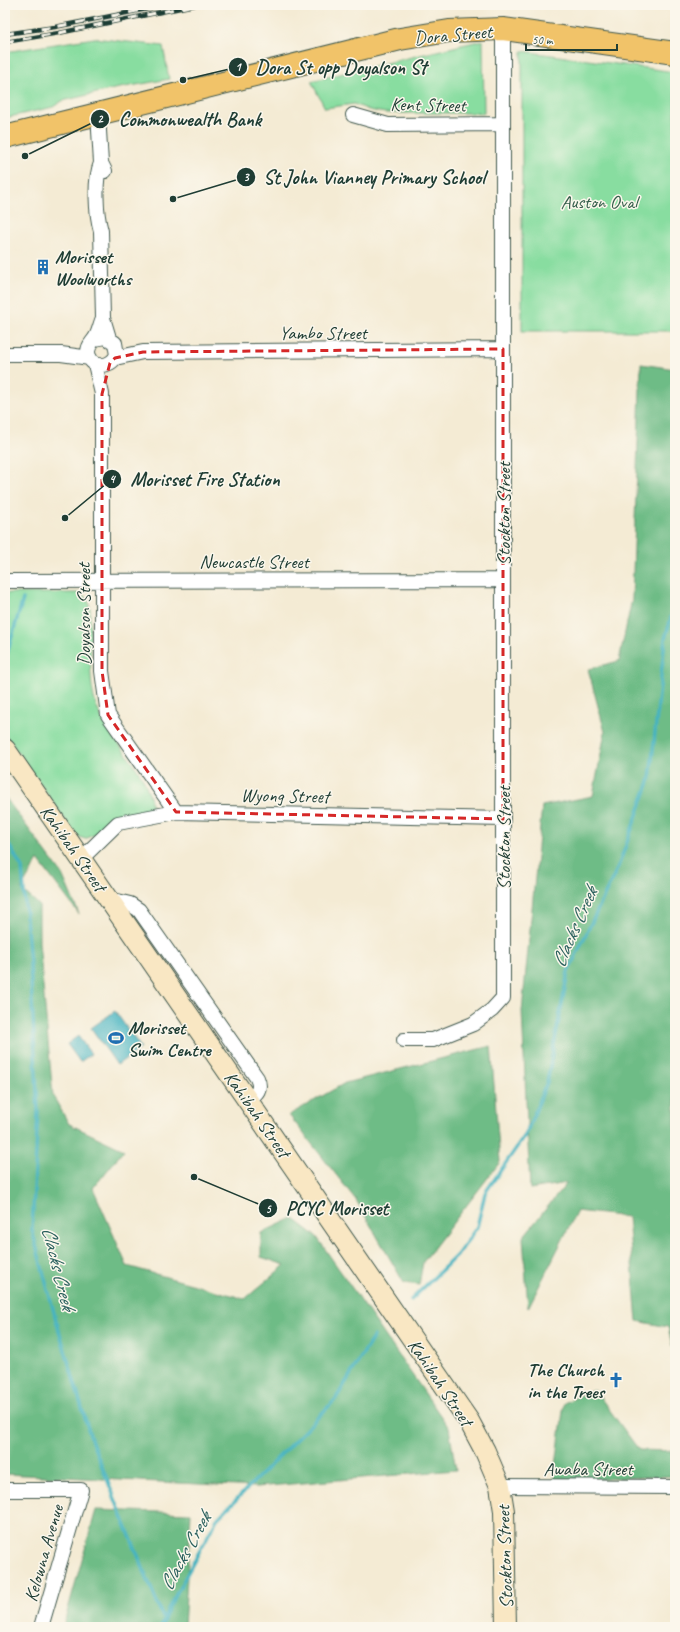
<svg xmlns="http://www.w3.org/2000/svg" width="680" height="1632" font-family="Caveat,sans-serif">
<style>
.green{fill:#88dda0;stroke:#548d6a}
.forest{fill:#6ebc86;stroke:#467c5d}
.water{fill:#46b4c1;stroke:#32787a}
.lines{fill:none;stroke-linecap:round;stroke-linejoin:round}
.stream{stroke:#46b4c1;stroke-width:3.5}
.street-casing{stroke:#3f574c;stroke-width:16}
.secondary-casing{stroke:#3f574c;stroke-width:22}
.primary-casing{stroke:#3f574c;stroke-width:24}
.street{stroke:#fff;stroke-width:14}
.secondary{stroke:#f9e7c3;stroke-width:20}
.primary{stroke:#f1c369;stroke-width:22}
.rail-casing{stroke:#1f3d34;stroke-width:4.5}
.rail{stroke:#fbf7ec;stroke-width:3;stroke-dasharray:9;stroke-linecap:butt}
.marked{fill:none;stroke:#d62828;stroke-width:3;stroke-dasharray:8 5;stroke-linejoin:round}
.labels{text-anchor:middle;stroke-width:3;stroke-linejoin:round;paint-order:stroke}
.street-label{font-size:19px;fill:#1f3d34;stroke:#fbf7ec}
.park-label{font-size:19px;fill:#345d4a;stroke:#fbf7ec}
.poi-label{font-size:19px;font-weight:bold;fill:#1f3d34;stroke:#fbf7ec;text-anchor:start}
.water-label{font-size:20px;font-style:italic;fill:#2b615e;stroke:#fbf7ec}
.leader{fill:none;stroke:#1f3d34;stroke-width:1.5}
.callout-dot{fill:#1f3d34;stroke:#fbf7ec;stroke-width:1.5}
.mark-label{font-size:12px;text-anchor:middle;font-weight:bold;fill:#fff}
.callout-label{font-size:20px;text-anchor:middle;font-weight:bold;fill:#1f3d34;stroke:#fbf7ec;stroke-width:3;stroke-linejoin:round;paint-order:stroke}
</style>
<rect width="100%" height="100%" fill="#fbf7ec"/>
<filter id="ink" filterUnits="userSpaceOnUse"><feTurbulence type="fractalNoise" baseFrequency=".025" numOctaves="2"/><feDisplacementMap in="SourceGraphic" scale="8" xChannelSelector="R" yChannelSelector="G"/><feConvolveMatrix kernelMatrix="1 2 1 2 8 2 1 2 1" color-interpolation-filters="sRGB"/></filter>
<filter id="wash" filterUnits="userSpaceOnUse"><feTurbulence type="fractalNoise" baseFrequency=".012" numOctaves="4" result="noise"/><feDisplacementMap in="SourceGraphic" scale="16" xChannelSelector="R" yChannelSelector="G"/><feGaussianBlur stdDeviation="0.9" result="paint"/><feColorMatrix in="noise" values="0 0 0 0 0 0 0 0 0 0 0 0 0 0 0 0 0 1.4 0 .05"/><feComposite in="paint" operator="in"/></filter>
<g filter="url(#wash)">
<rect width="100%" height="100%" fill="#f4ebd4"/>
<path class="green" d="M 94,38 L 163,46 L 169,79 L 114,89 L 62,101 L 53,107 L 5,118 L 5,52 Z
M 483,40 L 484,113 L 385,113 L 369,110 L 354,104 L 325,108 L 311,81 Z
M 522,51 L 675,72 L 675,331 L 522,331 Z
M 5,593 L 80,593 C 83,595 87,598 88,601 C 91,606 90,614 90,619 C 92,646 88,673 94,698 C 104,739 147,765 152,807 L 147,811 L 85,839 L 74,835 L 64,818 L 5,734 Z"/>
<path class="forest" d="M 641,364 L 675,369 L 675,1359 L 668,1327 L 637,1321 L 628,1217 L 577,1211 L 528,1308 L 523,1237 L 567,1183 L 530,1189 L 522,1011 L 542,806 L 593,796 L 605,732 L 588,669 L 619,661 L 632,599 Z
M 5,797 L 62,874 L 79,914 L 38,860 L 21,889 L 39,905 L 39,942 L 53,1096 L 69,1124 L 124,1150 L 93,1188 L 127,1266 L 245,1299 L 285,1265 L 261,1257 L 261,1233 L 293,1218 L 316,1236 L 449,1428 L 456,1470 L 256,1487 L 5,1474 Z
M 491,1046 L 500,1162 L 423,1262 L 419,1285 L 404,1283 L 356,1200 L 289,1115 L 345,1083 Z
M 594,1389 L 639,1450 L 675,1451 L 675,1476 L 554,1481 L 564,1403 Z
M 96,1510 L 191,1513 L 184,1627 L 63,1627 Z"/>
<path class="water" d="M 115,1011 L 141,1048 L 117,1065 L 91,1028 Z
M 78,1036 L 91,1054 L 80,1062 L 67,1044 Z"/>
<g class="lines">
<path class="stream" d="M 5,660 L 23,599
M 5,838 L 22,868 L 30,964 L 38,1111 L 32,1230 L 56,1320 L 92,1442 L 164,1620
M 411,1300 L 458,1254 L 477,1227 L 485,1193 L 526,1134 L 547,1082 L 568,972 L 618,867 L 650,779 L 665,639 L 675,603
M 161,1627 L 168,1609 L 217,1519 L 335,1400 L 374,1336"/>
</g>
</g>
<g filter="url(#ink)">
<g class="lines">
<defs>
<path id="street" d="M 98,114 L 101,163 L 105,171
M 353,115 L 388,125 L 503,124
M 101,163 C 94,180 96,214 101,231 L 103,318 L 109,338
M 95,339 L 106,337 L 115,343 L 117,355 C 110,369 89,369 88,352 C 88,345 92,343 95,338 C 99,333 100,324 103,318
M 5,354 L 61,354 L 90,358
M 115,358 L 143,352 L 503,349
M 95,364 L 102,394 L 102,671 L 108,715 L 176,812
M 5,581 L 503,580
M 81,859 L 118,823 L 176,812 L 503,819
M 109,899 L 130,904 L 139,910 L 257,1078 C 262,1089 257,1094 248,1100
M 404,1040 L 433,1040 L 473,1024 L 492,1010 L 503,998 L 503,29
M 500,1486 L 675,1487
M 5,1490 L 81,1490 L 41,1627"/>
<path id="secondary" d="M 5,749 L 469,1421 L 485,1451 L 500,1486 L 504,1511 L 506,1627"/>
<path id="primary" d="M 5,137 L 400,39 L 449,31 L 503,29 L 675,53"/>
</defs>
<use href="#street" class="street-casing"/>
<use href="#secondary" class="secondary-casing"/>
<use href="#primary" class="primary-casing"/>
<use href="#street" class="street"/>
<use href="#secondary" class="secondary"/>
<use href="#primary" class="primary"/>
<defs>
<path id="rail" d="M 5,34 L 55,27 L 167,5
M 5,42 L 59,33 L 195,5"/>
</defs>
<use href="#rail" class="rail-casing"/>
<use href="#rail" class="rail"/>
</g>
</g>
<path class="marked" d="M 503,349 L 503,819 L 176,812 L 108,715 L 102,671 L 102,394 L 110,363 L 115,358 L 143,352 Z"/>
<defs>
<symbol id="building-bare" viewBox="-9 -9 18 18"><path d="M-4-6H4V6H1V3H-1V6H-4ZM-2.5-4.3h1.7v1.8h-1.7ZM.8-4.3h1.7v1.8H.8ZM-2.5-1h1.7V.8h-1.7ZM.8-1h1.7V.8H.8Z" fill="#1f6fb2" stroke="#fbf7ec" stroke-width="2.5" paint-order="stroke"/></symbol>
<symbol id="stadium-bare" viewBox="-9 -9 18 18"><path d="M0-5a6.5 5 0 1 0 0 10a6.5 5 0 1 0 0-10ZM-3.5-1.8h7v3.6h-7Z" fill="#1f6fb2" stroke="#fbf7ec" stroke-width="2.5" paint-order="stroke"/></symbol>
<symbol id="church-bare" viewBox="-9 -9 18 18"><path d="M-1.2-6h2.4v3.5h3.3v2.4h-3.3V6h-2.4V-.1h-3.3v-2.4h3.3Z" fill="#1f6fb2" stroke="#fbf7ec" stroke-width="2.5" paint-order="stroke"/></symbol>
</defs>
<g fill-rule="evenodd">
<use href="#building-bare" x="32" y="256" width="22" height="22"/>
<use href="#stadium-bare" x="105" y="1027" width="22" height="22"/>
<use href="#church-bare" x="605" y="1369" width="22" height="22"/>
</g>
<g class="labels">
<g class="street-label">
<text transform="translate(453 34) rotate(-5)" y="7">Dora Street</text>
<text transform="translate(428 104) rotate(1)" y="7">Kent Street</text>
<text x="323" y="339">Yambo Street</text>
<text transform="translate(503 514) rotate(-90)" y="7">Stockton Street</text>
<text x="254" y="568">Newcastle Street</text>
<text transform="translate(83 614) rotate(-90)" y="7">Doyalson Street</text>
<text transform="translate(285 795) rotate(1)" y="7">Wyong Street</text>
<text transform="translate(503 838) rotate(-90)" y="7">Stockton Street</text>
<text transform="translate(74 848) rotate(55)" y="7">Kahibah Street</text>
<text transform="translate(258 1114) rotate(55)" y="7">Kahibah Street</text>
<text transform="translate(441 1382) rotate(56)" y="7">Kahibah Street</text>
<text x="588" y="1475">Awaba Street</text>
<text transform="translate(43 1553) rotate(-74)" y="7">Kelowna Avenue</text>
<text transform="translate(504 1557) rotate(-92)" y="7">Stockton Street</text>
</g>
<g class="park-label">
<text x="599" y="208">Auston Oval</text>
</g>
<g class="poi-label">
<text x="55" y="263">Morisset<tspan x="55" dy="22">Woolworths</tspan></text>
<text x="128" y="1034">Morisset<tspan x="128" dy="22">Swim Centre</tspan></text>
<text x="604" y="1376" text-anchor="end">The Church<tspan x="604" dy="22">in the Trees</tspan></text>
</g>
<g class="water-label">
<text transform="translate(574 927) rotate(-66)" y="7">Clacks Creek</text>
<text transform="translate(59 1268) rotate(76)" y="7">Clacks Creek</text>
<text transform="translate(185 1551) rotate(-61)" y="7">Clacks Creek</text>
</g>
</g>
<path class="leader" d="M183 80L238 67M25 156L100 119M173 199L246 177M65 518L112 479M194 1177L268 1208"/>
<g class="callout-dot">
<circle cx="183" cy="80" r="4"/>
<circle cx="25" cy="156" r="4"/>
<circle cx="173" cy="199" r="4"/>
<circle cx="65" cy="518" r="4"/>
<circle cx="194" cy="1177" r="4"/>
<circle cx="238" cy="67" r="10"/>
<circle cx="100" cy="119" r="10"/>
<circle cx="246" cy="177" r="10"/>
<circle cx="112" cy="479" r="10"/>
<circle cx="268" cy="1208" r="10"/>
</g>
<g class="mark-label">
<text x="238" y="71">1</text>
<text x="100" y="123">2</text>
<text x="246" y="181">3</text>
<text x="112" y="483">4</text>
<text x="268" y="1213">5</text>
</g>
<g class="callout-label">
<text x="341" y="74">Dora St opp Doyalson St</text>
<text x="190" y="126">Commonwealth Bank</text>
<text x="374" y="184">St John Vianney Primary School</text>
<text x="205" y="486">Morisset Fire Station</text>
<text x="337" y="1215">PCYC Morisset</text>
</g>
<rect width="680" height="1632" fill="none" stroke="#fbf7ec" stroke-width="20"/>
<path d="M526 44v6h91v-6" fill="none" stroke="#1f3d34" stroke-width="2"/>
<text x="532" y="44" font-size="12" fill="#1f3d34" stroke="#fbf7ec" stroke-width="3" paint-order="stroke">50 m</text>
</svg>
